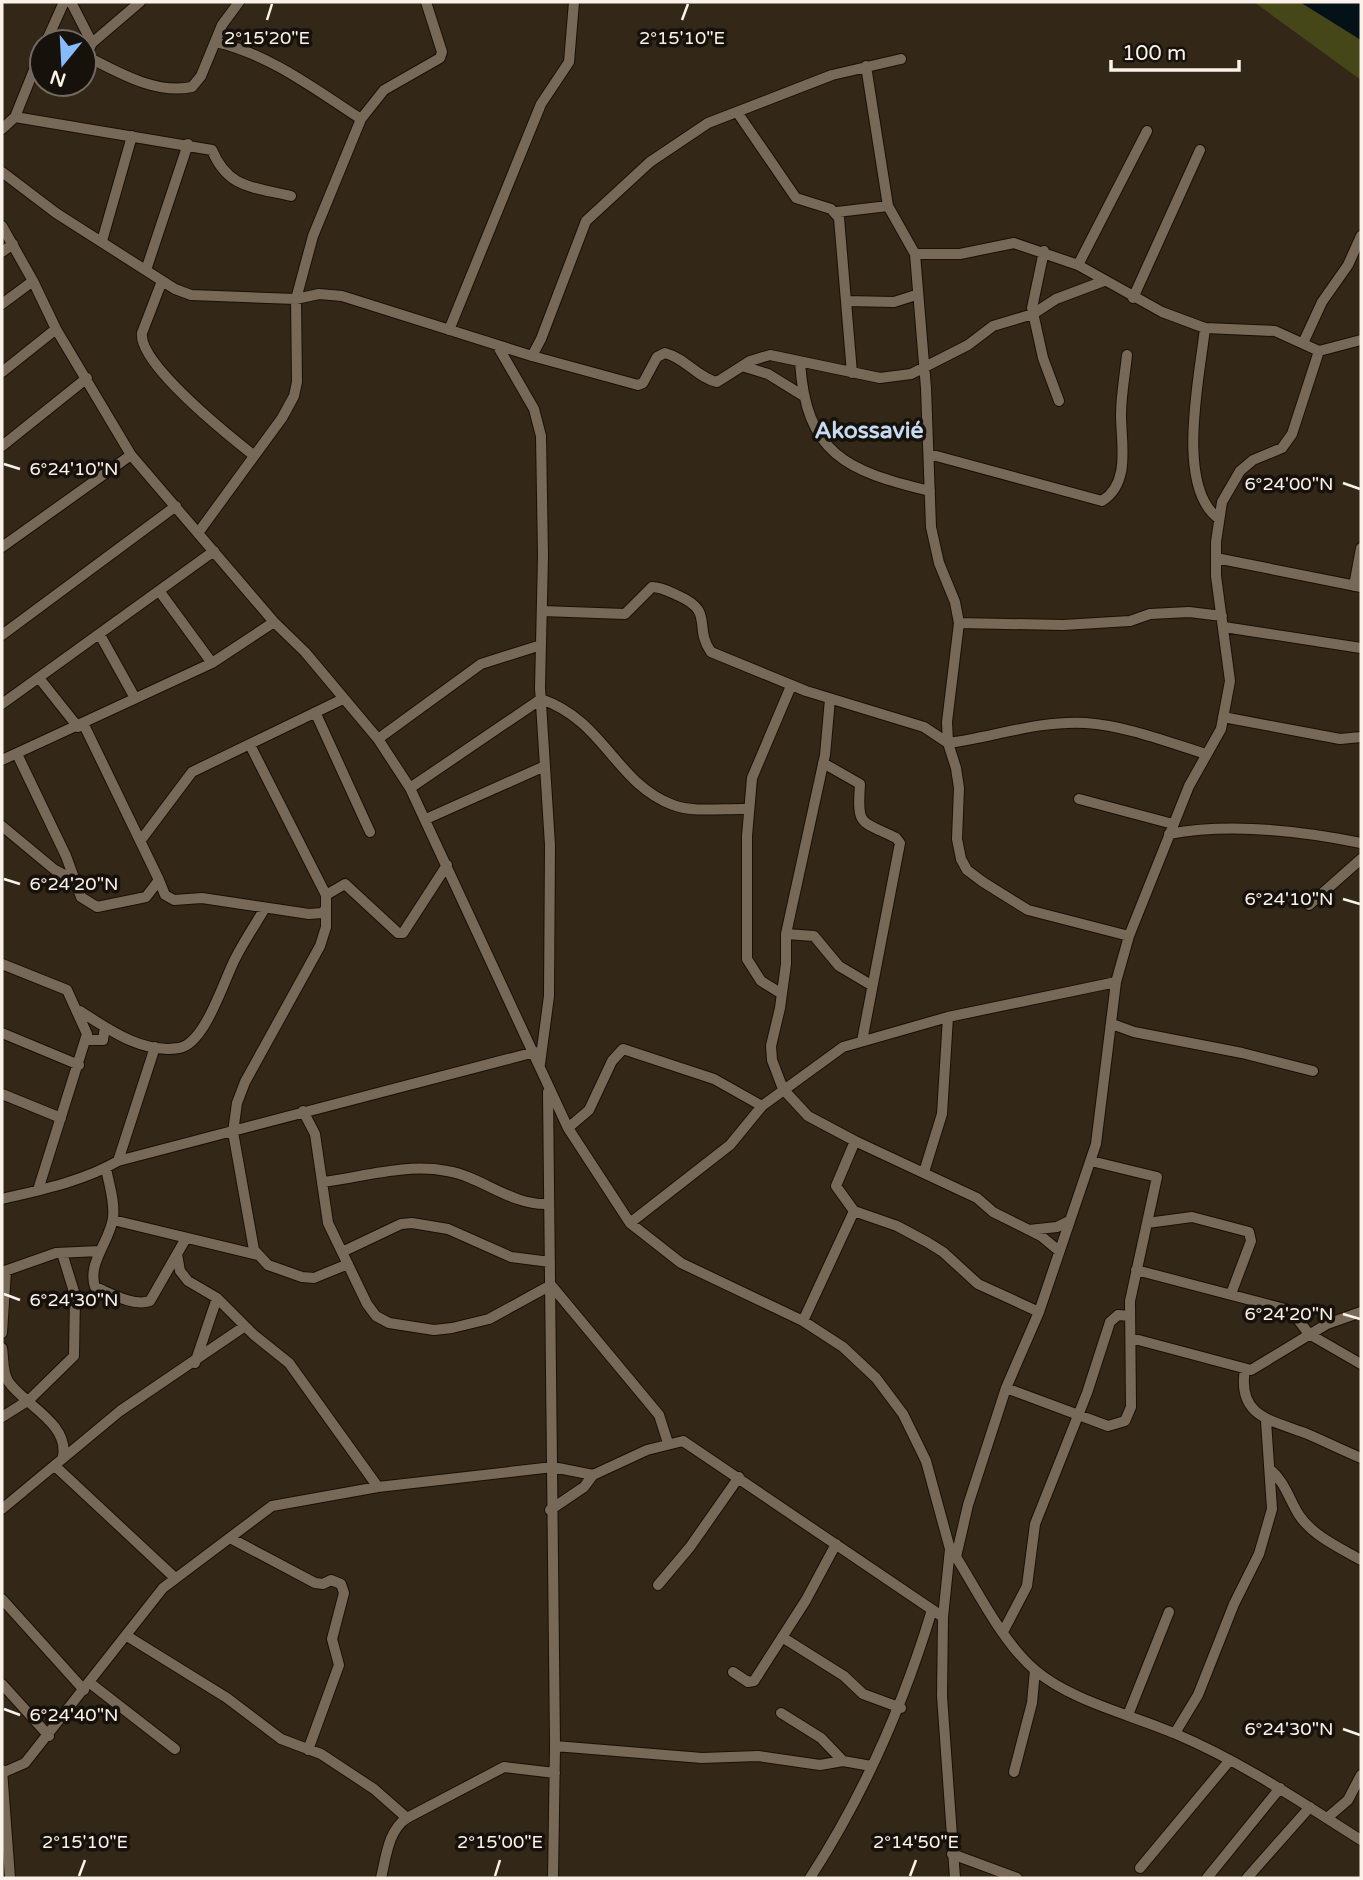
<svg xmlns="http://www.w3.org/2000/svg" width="1363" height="1880" font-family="'Varela Round',sans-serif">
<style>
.green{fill:#464718}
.water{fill:#041116}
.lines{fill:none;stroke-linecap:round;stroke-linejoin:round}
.minor-casing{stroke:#1a1003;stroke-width:12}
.minor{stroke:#766957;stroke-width:10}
.ticks{fill:none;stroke:#fbf3e9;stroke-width:2.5}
.labels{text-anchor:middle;stroke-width:7;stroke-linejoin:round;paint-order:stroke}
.quarter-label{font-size:23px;font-weight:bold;fill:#c6daf2;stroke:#16110a}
.ticks-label{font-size:18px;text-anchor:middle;fill:#fbf3e9;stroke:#16110a;stroke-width:7;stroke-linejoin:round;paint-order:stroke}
</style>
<rect width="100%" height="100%" fill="#332718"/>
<path class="green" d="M 1254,2 L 1300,2 L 1361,40 L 1361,80 Z"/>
<path class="water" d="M 1300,2 L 1361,2 L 1361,40 Z"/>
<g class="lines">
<defs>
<path id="minor" d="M 71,2 L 92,43 L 86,56
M 46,42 L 64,2
M 92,43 L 140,2
M 84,55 C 116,71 155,95 192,87 L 201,76 L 222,25 L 239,2
M 866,66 L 888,206 L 915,254 L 926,388 L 931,527 L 939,563 L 955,602 L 959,623 L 947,722 L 948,743 L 956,768 L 959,788 L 957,839 L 961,859 L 967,870 L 983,882 L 1028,910 L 1129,936
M 737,112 L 796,198 L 831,209 L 839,218 L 852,373
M 15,117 L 212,150 C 228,189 254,187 291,196
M 361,119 L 384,90 L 440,58 L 442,52 L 426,2
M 2,129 L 15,117 L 42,50
M 2,172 L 56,213 L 175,289 L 191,295 L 296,299 L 319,294 L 342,296 L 532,356 L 638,385 L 643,383 L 657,357 L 665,353 C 685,358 698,378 717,382 L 750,361 L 770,355 L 880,378 L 911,374 L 968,345 L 993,326 L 1033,314 L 1056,299 L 1104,281
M 837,212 L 888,206
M 2,226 L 33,281 L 56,329 L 131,455 L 274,622 L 305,652 L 378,739 L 410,788 L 568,1128 L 630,1223 L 681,1263 L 803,1321 L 843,1347 L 876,1378 L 903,1414 L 926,1461 L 950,1549 L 943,1617 L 942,1696 L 955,1878
M 102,241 L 132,136
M 1044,251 L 1032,308 L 1043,358 L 1059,401
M 2,252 L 13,244
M 915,254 L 960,254 L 1014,243 L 1078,265 L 1162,312 L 1205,328 L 1275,331 L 1319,351 L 1361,340
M 1078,265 L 1147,131
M 146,270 L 188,144
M 162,281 L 142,333 C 138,363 228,435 252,454
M 1133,298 L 1200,150
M 846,301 L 894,302 L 916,295
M 2,304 L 33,281
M 1205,328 C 1200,375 1175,486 1218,518
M 449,330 L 541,104 L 569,62 L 574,2
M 1304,341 L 1322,302 L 1348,265 L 1361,236
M 497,345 L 534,409 L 541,436 L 543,556 L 540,688 L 550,845 L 549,996 L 540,1064
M 532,356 L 541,339 L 586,221 L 650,162 L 708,123 L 832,75 L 901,59
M 800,362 C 806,454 846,471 930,491
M 742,366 L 768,374 L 802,395
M 2,372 L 56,329
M 2,446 L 87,378
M 929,454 L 1102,501 C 1131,483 1121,443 1121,415 C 1121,395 1125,375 1127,355
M 198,533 L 282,418 L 294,396 L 297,382 L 296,299 L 313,236 L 361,119 C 316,90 269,54 216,42
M 2,547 L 131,455
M 1216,558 L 1361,587
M 1354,586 L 1361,548
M 160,592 L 212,663
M 542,611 L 625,614 L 652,587 C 662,587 670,592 679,596 C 715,612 693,627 711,652 L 806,691 L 924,727 L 948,743
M 959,623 L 1063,625 L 1130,621 L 1150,614 L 1189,612 L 1222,616
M 1224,627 L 1361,648
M 2,635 L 176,506
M 100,635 L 135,698
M 39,678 L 78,727
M 830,699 L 825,755 L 786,934 L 786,964 L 780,1008 L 771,1046 L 772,1060 L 783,1089 L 808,1116 L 855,1141 L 977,1198 L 993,1212 L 1041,1236 L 1059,1251
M 2,704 L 214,551
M 316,714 L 370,832
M 1223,717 L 1340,739 L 1361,737
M 378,739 L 481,664 L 541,645
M 948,743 C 993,737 1040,720 1086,723 C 1127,726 1167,742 1206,754
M 17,754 L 66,856 L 81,897 L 97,907 L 146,897 L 159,880 L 84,725
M 2,760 L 212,663 L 274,622
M 823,763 L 860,784 C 857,827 860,820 896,838 L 900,843 L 862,1041
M 410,788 L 541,699 C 605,721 615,783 673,805 C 694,813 725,808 748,809
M 1079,799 L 1173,824
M 426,819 L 545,766
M 2,826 L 55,870 L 74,880
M 1169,834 C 1229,823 1302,831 1361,843
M 141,840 L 192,772 L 343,699
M 159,880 L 165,895 L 174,900 L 202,898 L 309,914 L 322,913 L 326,909 L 326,895 L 250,745
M 326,895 L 345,884 L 398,933 L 403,933 L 447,865
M 1309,905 L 1361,859
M 326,909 L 326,927 L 320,946 L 245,1082 L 237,1103 L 233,1132 L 254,1250 L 268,1265 L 302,1277 L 314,1278 L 348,1264
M 786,934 L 814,936 L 839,966 L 871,985
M 2,964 L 67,990 L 87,1034 L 38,1190
M 782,994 L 761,981 L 747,959 L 747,836 L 752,778 L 791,686
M 80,1011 C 108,1029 142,1054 179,1048 C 205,1044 224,980 235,959 C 244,941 255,925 265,908
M 1112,1024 L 1134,1032 L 1242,1053 L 1313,1071
M 2,1033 L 79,1065
M 86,1040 L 103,1040 L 105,1027
M 548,1092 L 555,1746 L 553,1878
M 2,1094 L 61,1118
M 303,1111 L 315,1134 L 328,1223 L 367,1304 L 376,1316 L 389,1323 L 434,1330 L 452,1328 L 489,1319 L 551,1285 L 659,1415 L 668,1443
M 568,1128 L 589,1110 L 612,1061 L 623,1049 L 714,1079 L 762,1106
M 118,1161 L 155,1047
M 106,1168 C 109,1185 115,1201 113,1218 C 110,1241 87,1263 95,1287 C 110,1293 134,1307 150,1301 L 185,1240
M 924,1172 L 942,1114 L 948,1017
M 323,1182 C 363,1177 406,1163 447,1171 C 483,1177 511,1206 549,1204
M 2,1199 C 40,1190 84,1181 118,1161 L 535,1052
M 854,1211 L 836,1186 L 855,1141
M 113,1220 L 258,1255
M 630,1223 L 730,1145 L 762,1106 L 843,1047 L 948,1017 L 1116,982
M 1147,1223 L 1192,1217 L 1249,1232 L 1251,1241 L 1231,1294
M 1029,1230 L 1057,1227 L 1069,1221
M 342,1252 L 401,1224 L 412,1223 L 448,1229 L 511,1257 L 550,1262
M 177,1254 L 180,1271 L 188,1281 L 217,1298 L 254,1335 L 289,1363 L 378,1487
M 1136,1270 L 1285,1309 L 1293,1313 L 1309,1334 L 1361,1364
M 2,1272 L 56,1253 L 99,1251
M 803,1321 L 854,1211 L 897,1226 L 927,1242 L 943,1252 L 978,1284 L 1039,1312
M 2,1333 L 6,1271
M 1131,1338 L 1251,1370 L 1327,1324 L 1361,1312
M 2,1348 C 4,1360 2,1370 8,1381 C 23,1404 69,1423 63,1456
M 195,1363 L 217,1298
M 1245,1369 C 1237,1416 1270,1420 1305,1433 C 1324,1441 1342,1450 1361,1458
M 1006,1388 L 1108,1426 L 1125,1421 L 1131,1407 L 1130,1301 L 1157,1177 L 1091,1161
M 2,1417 L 29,1400 L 74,1356 L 75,1295 L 62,1253
M 55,1466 L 174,1577
M 1270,1469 C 1285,1482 1289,1499 1299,1515 C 1313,1536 1340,1548 1361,1560
M 2,1509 L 120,1411 L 245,1326
M 550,1510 L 584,1487 L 593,1475
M 232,1539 L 315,1583 L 323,1584 L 331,1580 L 341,1584 L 344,1593 L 332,1639 L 339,1665 L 308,1750
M 953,1552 C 976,1588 1002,1642 1035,1670 C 1071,1701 1132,1715 1176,1734 C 1242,1762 1301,1802 1361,1840
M 956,1557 L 968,1505 L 1006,1388 L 1039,1312 L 1096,1144 L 1116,982 L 1129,936 L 1189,786 L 1221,729 L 1230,681 L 1216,576 L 1216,542 L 1222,502 L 1240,471 L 1253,460 L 1282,448 L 1292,434 L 1319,351
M 658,1585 L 690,1547 L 739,1477
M 2,1599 L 84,1690
M 1004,1630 L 1027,1586 L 1035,1524 L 1087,1393 L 1110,1322 L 1118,1315 L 1130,1316
M 127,1636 L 227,1698 L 281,1739 L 321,1754 L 374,1789 L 407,1818
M 782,1637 L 844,1676 L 863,1694 L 901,1708
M 733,1672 L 748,1682 L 754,1681 L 806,1600 L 836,1544
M 90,1683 L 175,1749
M 2,1684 L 49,1736
M 781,1713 L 821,1738 L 843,1761
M 1128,1715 L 1169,1612
M 1175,1733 L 1198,1695 L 1234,1604 L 1259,1554 L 1272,1509 L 1266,1421
M 555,1746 L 702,1758 L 758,1756 L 820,1765 L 843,1761 L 871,1766
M 2,1770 L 10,1878
M 1014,1772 L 1032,1703 L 1035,1670
M 2,1773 L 25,1763 L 163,1588 L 272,1506 L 378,1487 L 553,1467 L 593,1475 L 647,1450 L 683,1441 L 943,1617
M 1327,1818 L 1348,1800 L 1361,1775
M 952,1854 L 1017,1878
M 1140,1868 L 1230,1760
M 381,1878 C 386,1858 388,1830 407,1818 L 504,1767 L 555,1773
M 810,1878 C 865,1793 903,1706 932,1610
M 1207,1878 L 1280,1788
M 1247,1878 L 1310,1807"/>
</defs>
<use href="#minor" class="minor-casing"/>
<use href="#minor" class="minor"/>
</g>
<path class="ticks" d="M 267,20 L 272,4M 682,20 L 688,4M 4,464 L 20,469M 1343,483 L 1360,489M 4,879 L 20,884M 1343,899 L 1360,904M 4,1294 L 20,1300M 1343,1314 L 1360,1319M 4,1709 L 20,1715M 1343,1729 L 1360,1735M 79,1876 L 85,1860M 495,1876 L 500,1860M 910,1876 L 916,1860"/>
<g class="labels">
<g class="quarter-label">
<text x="869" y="438">Akossavié</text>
</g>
</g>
<g class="ticks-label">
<text x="267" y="44">2°15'20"E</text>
<text x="682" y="44">2°15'10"E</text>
<text x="74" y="475">6°24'10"N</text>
<text x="1289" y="490">6°24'00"N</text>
<text x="74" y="890">6°24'20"N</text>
<text x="1289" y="905">6°24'10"N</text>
<text x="74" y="1306">6°24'30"N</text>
<text x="1289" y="1320">6°24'20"N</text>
<text x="74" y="1721">6°24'40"N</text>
<text x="1289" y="1735">6°24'30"N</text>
<text x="85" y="1848">2°15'10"E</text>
<text x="500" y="1848">2°15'00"E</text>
<text x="916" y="1848">2°14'50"E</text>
</g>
<rect width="1363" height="1880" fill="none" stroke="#fbf3e9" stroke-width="7"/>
<g transform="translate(63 63) rotate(198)"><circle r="33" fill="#16110a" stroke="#726b63" stroke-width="2"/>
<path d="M0-5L12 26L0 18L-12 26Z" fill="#87bbfb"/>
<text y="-10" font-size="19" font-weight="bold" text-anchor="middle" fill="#fbf3e9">N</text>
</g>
<path d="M1111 60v10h128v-10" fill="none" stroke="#fbf3e9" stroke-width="3.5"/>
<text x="1122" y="60" font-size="21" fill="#fbf3e9" stroke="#16110a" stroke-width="5" paint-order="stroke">100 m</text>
</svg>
